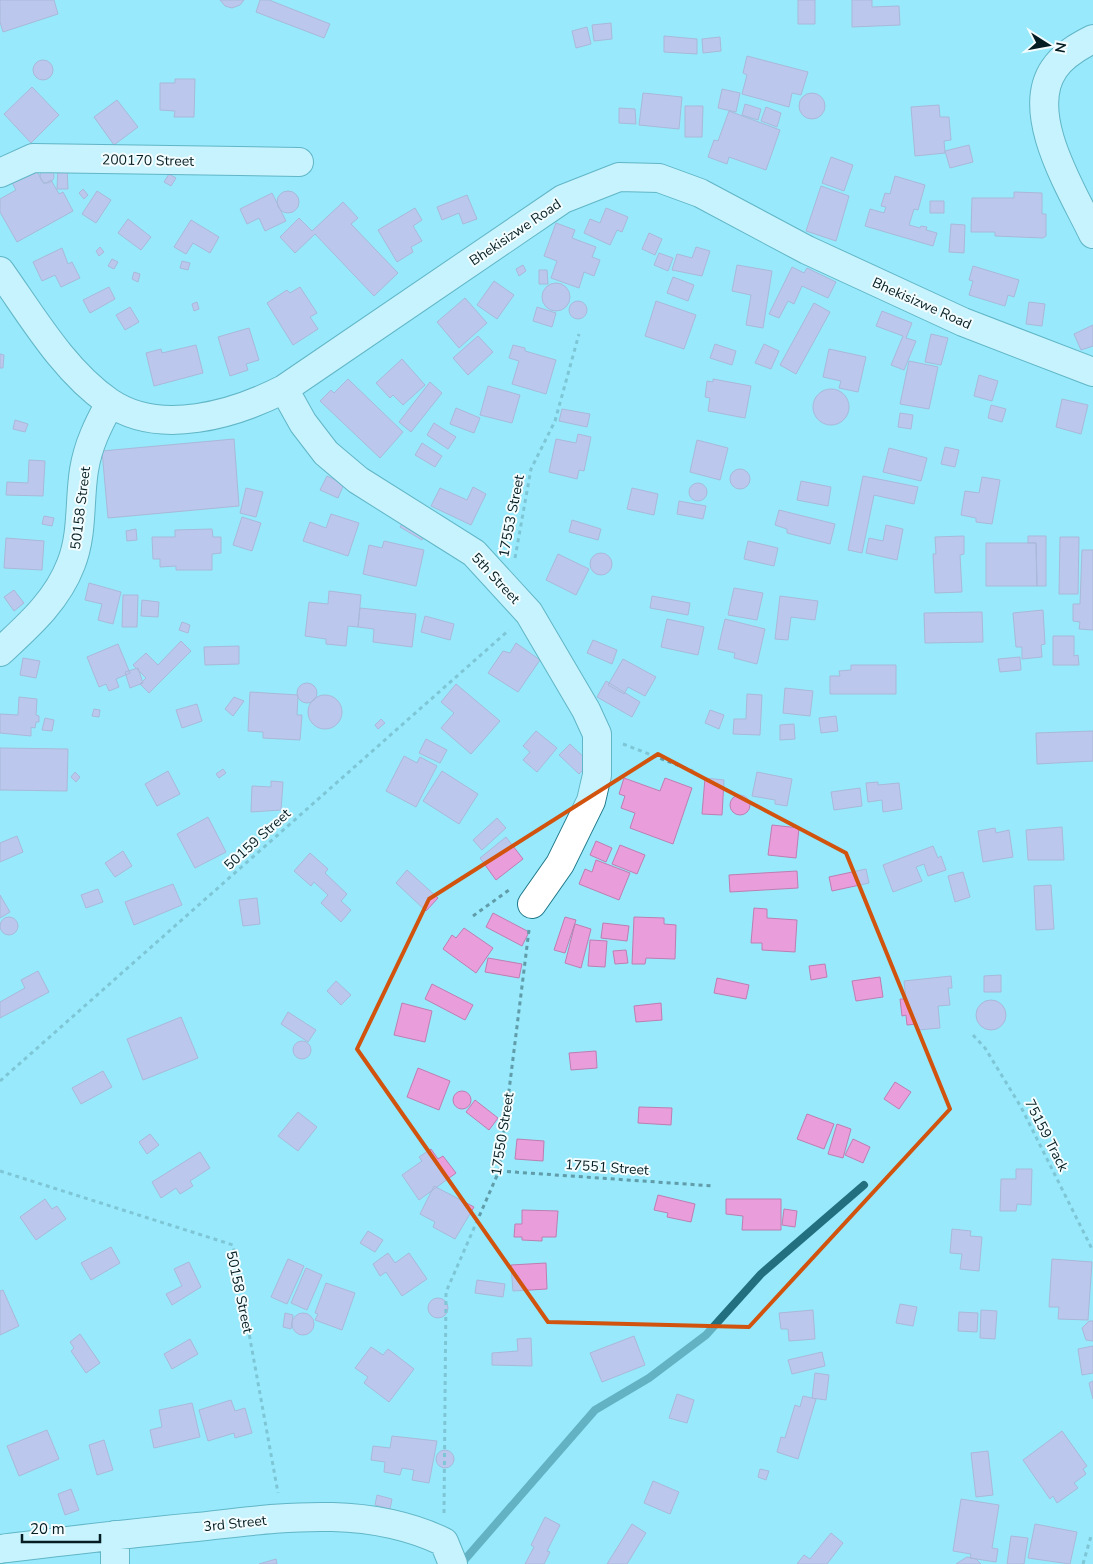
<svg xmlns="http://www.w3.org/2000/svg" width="1093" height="1564" font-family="'Nunito Sans',sans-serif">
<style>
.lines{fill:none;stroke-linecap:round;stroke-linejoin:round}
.stream{stroke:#22707f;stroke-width:8}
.building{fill:#e99edb;stroke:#bd7eb1}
.minor-casing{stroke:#1e7788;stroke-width:30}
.path{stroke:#609ca9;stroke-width:3;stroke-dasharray:4 4;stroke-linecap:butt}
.minor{stroke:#fff;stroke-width:28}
.marked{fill:none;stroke:#d1530e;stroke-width:4;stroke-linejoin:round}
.labels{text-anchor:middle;stroke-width:4;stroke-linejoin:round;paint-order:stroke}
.street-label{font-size:14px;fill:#051d22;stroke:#f3fdff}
</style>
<rect width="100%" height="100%" fill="#97e9fb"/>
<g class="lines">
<path class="stream" d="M 461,1564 L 595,1410 L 649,1378 L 706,1335 L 761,1274 L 864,1185"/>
</g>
<path class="building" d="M 0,0 L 54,0 L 58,14 L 3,32 L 0,22 Z
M 220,0 L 244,0 L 240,5 L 232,8 L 225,6 Z
M 260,0 L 269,0 L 330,24 L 324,38 L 256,12 Z
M 798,0 L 815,0 L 815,24 L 798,24 Z
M 852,0 L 872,0 L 872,7 L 899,6 L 900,25 L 852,27 Z
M 611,23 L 612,39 L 594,41 L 592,25 Z
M 587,27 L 591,44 L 576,48 L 572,31 Z
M 664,36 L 697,39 L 697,54 L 664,52 Z
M 720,37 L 721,51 L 703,53 L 702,39 Z
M 747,56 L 808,72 L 801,95 L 792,93 L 789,107 L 742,94 L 747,75 L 743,73 Z
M33 70a10 10 0 1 1 20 0a10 10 0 1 1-20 0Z
M 175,79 L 195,79 L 194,117 L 174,117 L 175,111 L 160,110 L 160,83 L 175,83 Z
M 32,87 L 59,115 L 31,143 L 4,114 Z
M 722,89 L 740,93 L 736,112 L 718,108 Z
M799 106a13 13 0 1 1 26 0a13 13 0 1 1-26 0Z
M 643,93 L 682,97 L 679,129 L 639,125 Z
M 117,100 L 138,127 L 114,145 L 94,117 Z
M 745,104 L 761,109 L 758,120 L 742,115 Z
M 939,105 L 940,117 L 949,117 L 951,140 L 944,141 L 945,153 L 915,156 L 911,107 Z
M 685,106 L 703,106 L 702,137 L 685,137 Z
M 766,107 L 781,113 L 777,127 L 761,121 Z
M 619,108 L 635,109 L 636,124 L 619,123 Z
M 729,111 L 780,130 L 766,170 L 729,157 L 727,164 L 708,157 L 714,140 L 718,141 Z
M 969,145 L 973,162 L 950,168 L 945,151 Z
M 831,157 L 853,165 L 844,191 L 822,183 Z
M 34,166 L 44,184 L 51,180 L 59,194 L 63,192 L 73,211 L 17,242 L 0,212 L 0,199 L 16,190 L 7,173 Z
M 58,167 L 67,167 L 68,189 L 57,189 Z
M40 176a7 7 0 1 1 14 0a7 7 0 1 1-14 0Z
M 169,174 L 176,178 L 171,186 L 164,182 Z
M 895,176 L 925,185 L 918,210 L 914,209 L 909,225 L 920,228 L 921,226 L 927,227 L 926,230 L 937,233 L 933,246 L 865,226 L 870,209 L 884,213 L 886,207 L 881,206 L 885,193 L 890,194 Z
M 821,186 L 849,196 L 836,241 L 806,231 Z
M 83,189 L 88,195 L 84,199 L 79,193 Z
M277 202a11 11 0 1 1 22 0a11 11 0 1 1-22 0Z
M 97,191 L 111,200 L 96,223 L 82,214 Z
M 1014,192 L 1042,193 L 1042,214 L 1046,214 L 1046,236 L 1043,238 L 995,236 L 995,232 L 971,232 L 972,198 L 1014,198 Z
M 272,193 L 286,221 L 265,231 L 259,218 L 247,224 L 240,209 Z
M 467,195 L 477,219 L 463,224 L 459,213 L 442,220 L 437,207 Z
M 930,201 L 944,201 L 944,213 L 930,213 Z
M 343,202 L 358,218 L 351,224 L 398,273 L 374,296 L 315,234 L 295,253 L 280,237 L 299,218 L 312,231 Z
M 415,208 L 422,220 L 413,226 L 422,241 L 411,247 L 413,252 L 397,262 L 378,230 Z
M 606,208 L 628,217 L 622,232 L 617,230 L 610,245 L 584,233 L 590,219 L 600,223 Z
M 128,219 L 151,237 L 141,250 L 118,233 Z
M 191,220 L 219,237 L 210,253 L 193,243 L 186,254 L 174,247 Z
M 556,223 L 575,230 L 572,238 L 596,247 L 592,257 L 600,260 L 594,276 L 584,272 L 579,288 L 551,278 L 557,261 L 544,256 Z
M 951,224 L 965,225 L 964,253 L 949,252 Z
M 649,233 L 662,239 L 655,255 L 642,249 Z
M 100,247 L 104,252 L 99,256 L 96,251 Z
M 696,247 L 710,251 L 702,276 L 672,270 L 677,254 L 692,258 Z
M 62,248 L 68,264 L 72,262 L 80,278 L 61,287 L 55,275 L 42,281 L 33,262 Z
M 659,253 L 673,258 L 668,271 L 654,265 Z
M 112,259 L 118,262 L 114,269 L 108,266 Z
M 182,261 L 190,263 L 188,270 L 180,268 Z
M 523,265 L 526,271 L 519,276 L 516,269 Z
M 737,265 L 772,271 L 763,328 L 746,325 L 751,295 L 732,291 Z
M 973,266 L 1019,280 L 1014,297 L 1008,295 L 1005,306 L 969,295 L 973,281 L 969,280 Z
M 792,267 L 804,273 L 807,268 L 836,282 L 828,298 L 802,286 L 794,304 L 788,301 L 779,318 L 769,314 Z
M 539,270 L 547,270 L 548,284 L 539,284 Z
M 134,272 L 140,274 L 138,282 L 132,279 Z
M 673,277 L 694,285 L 688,301 L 667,293 Z
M 494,281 L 514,295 L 497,319 L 477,305 Z
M542 297a14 14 0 1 1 28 0a14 14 0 1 1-28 0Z
M 109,287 L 115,299 L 90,313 L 83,300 Z
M 300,287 L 317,313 L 310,317 L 318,329 L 293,345 L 267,303 L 287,290 L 290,293 Z
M 465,298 L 487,323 L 459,348 L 437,322 Z
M569 310a9 9 0 1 1 18 0a9 9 0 1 1-18 0Z
M 656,301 L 696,315 L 684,349 L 645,336 Z
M 197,302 L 199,309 L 194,311 L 192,304 Z
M 1029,302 L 1045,304 L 1042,326 L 1026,324 Z
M 814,303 L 830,312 L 796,374 L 780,365 Z
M 130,307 L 139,322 L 125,330 L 116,315 Z
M 537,307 L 556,313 L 552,327 L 533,321 Z
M 882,311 L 912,323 L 906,338 L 916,341 L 904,370 L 891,365 L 903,336 L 876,326 Z
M 1093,325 L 1093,346 L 1081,350 L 1074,334 Z
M 249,328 L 259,360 L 246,364 L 248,370 L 230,376 L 218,337 Z
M 931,334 L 948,338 L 941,365 L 925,362 Z
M 478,336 L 493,352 L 468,375 L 453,358 Z
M 715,344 L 736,351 L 732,365 L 710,358 Z
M 764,344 L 779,351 L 771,369 L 755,363 Z
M 196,345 L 203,373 L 154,386 L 146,353 L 161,349 L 162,353 Z
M 513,345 L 525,348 L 525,351 L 556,360 L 546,394 L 512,384 L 519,361 L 509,358 Z
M 829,349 L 866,357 L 858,392 L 839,388 L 841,381 L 823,377 Z
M 0,354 L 4,355 L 3,368 L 0,368 Z
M 402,359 L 425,385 L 403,405 L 393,395 L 390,398 L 376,383 Z
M 909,361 L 938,367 L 929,409 L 900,404 Z
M 979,375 L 998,381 L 992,401 L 974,396 Z
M 348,379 L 403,432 L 380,458 L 320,401 L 331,390 L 334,393 Z
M 713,379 L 751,386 L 745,418 L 708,411 L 710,398 L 705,397 L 707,381 L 713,382 Z
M 430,382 L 442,393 L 411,432 L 399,422 Z
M 488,386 L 520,395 L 512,423 L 480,415 Z
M813 407a18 18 0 1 1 36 0a18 18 0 1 1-36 0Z
M 1062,399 L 1088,405 L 1081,434 L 1056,427 Z
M 991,405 L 1006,409 L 1002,422 L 988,418 Z
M 456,408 L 480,418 L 474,433 L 450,424 Z
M 562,409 L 590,414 L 587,427 L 559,421 Z
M 900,413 L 913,415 L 911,429 L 898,427 Z
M 15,420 L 28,424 L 25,432 L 13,429 Z
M 434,423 L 456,437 L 448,449 L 427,435 Z
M 578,434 L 591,437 L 584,471 L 579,470 L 577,479 L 549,472 L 556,439 L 576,443 Z
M 234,439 L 239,506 L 108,518 L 102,451 Z
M 697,440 L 728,448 L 720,480 L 690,472 Z
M 422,443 L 442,456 L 435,467 L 415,455 Z
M 945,447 L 959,450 L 955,467 L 941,464 Z
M 889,448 L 927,458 L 921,481 L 883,472 Z
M 29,460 L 45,461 L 43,496 L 6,495 L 7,482 L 28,483 Z
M730 479a10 10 0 1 1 20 0a10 10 0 1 1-20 0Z
M 327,476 L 344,484 L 338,498 L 320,490 Z
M 863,476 L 918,487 L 914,504 L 874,495 L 862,553 L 848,550 Z
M 982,477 L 1000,480 L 992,524 L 976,522 L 976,518 L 961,515 L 965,491 L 979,493 Z
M 801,481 L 831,487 L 828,506 L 797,500 Z
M689 492a9 9 0 1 1 18 0a9 9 0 1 1-18 0Z
M 473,487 L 486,494 L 471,525 L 431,506 L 440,488 L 467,500 Z
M 246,488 L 263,492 L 256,517 L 240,513 Z
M 632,488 L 658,494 L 654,515 L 627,509 Z
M 679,501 L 706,506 L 703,519 L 677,514 Z
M 779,510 L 835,524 L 830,544 L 787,533 L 787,529 L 775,525 Z
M 331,514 L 359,523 L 348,556 L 303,541 L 310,522 L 326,528 Z
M 44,516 L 54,518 L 52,526 L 42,524 Z
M 407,516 L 429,528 L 422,540 L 400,527 Z
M 242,517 L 261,523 L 252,551 L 233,545 Z
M 572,520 L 601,529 L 598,540 L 569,532 Z
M 886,525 L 903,529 L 897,560 L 866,553 L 869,538 L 883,541 Z
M 136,529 L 137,540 L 127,541 L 126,531 Z
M 212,529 L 213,537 L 221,537 L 221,553 L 212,554 L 212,570 L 176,570 L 176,566 L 160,567 L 160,559 L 153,559 L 152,537 L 175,537 L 175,530 Z
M 964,536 L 964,554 L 960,555 L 962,592 L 935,593 L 933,554 L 936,554 L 935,537 Z
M 1028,536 L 1046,536 L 1046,586 L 1037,586 L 1036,543 L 1028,543 Z
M 1060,537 L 1079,537 L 1078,594 L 1059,594 Z
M 6,538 L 44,541 L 42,570 L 4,568 Z
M 384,541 L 424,550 L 416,586 L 363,574 L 369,545 L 382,548 Z
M 748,541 L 778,548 L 774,566 L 744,559 Z
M 986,543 L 1036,543 L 1037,586 L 986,586 Z
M 1082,550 L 1093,550 L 1093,630 L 1079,629 L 1080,622 L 1073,621 L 1073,604 L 1080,604 Z
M590 564a11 11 0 1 1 22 0a11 11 0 1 1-22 0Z
M 558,554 L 589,569 L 576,595 L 546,580 Z
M 89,583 L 121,592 L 113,624 L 98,620 L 102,604 L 85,600 Z
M 734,588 L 763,593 L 757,620 L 728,615 Z
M 14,590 L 24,603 L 14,611 L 4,597 Z
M 329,591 L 361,595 L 358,627 L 348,626 L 346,646 L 326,644 L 326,639 L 305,636 L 309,602 L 328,604 Z
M 123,595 L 138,595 L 137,627 L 122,627 Z
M 652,596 L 690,603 L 688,615 L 650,608 Z
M 780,596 L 818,601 L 815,620 L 791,617 L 788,640 L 775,639 Z
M 142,600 L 159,602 L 158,617 L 141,616 Z
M 360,608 L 416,614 L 412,647 L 373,642 L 374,629 L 358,627 Z
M 1043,610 L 1045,644 L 1041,645 L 1042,657 L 1022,659 L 1022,647 L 1016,647 L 1013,613 Z
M 982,612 L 983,642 L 925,643 L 924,613 Z
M 425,616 L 454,624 L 450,640 L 421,632 Z
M 667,619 L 704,627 L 698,655 L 661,647 Z
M 725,619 L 765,629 L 757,664 L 734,658 L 735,653 L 718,649 Z
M 182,622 L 190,625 L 188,633 L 179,630 Z
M 1053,636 L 1074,636 L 1074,656 L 1078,655 L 1079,665 L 1053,665 Z
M 593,640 L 617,650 L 612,664 L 587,653 Z
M 181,641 L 191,651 L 149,693 L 140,684 L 146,678 L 133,665 L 146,653 L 158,665 Z
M 516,643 L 540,660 L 518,692 L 488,673 L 503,651 L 510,653 Z
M 118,644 L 130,673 L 116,679 L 119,687 L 109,691 L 106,684 L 99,687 L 87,657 Z
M 239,646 L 239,664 L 205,665 L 204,647 Z
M 1020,657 L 1021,670 L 1000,672 L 998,659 Z
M 23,658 L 40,661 L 36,678 L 20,675 Z
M 623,659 L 656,677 L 645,696 L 628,687 L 624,694 L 608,685 Z
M 851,665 L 896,665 L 896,694 L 830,694 L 830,676 L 840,676 L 839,671 L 851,670 Z
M 138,668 L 143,683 L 130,688 L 125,672 Z
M 606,681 L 640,702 L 632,717 L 597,697 Z
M297 693a10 10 0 1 1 20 0a10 10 0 1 1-20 0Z
M 456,684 L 500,721 L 471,754 L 441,728 L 454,713 L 441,702 Z
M 785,688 L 813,691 L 810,716 L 783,713 Z
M 250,692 L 298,695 L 297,715 L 302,715 L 300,740 L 263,738 L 263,732 L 248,731 Z
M 747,694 L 762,695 L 760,735 L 733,734 L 734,719 L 746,719 Z
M308 712a17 17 0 1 1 34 0a17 17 0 1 1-34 0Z
M 19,697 L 37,699 L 36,715 L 39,716 L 39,722 L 36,722 L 35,728 L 31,727 L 31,736 L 0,733 L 0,714 L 18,715 Z
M 234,697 L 244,701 L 233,716 L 225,709 Z
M 197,704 L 202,721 L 182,728 L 176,710 Z
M 94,709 L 100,710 L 99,717 L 92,716 Z
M 710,710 L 724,715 L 719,729 L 705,723 Z
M 836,716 L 838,731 L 821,733 L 819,718 Z
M 45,718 L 54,720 L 52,731 L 42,730 Z
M 381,719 L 385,723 L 378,729 L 375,725 Z
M 794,724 L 795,739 L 780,740 L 780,725 Z
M 536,731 L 557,748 L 537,772 L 523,760 L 530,752 L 523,746 Z
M 1093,731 L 1093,761 L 1037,764 L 1036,733 Z
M 426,739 L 447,750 L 440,763 L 419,753 Z
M 570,744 L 590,763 L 579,774 L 559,755 Z
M 0,748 L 68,749 L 67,791 L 0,790 Z
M 404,756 L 417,763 L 420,757 L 437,766 L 416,807 L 386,791 Z
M 223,769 L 226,773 L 219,778 L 216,774 Z
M 168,771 L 180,794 L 157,806 L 145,784 Z
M 442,771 L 478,794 L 459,824 L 423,801 Z
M 75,772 L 80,777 L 76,782 L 71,777 Z
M 757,772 L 792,779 L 787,806 L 775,804 L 775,800 L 752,796 Z
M 624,778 L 660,791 L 665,778 L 692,788 L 673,844 L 630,828 L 635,813 L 621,808 L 625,796 L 619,794 Z
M 705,778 L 724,780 L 722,815 L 702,814 Z
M 271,781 L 283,782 L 281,810 L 251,812 L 252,786 L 271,787 Z
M 878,782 L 878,785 L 899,783 L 902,809 L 883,812 L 882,800 L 868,802 L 866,783 Z
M 860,788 L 862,806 L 834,810 L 831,792 Z
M730 805a10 10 0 1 1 20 0a10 10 0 1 1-20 0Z
M 208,817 L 226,852 L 195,868 L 177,834 Z
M 497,818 L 506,828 L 482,850 L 473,840 Z
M 772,825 L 799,828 L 796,858 L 768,855 Z
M 1062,827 L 1064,860 L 1028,860 L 1026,830 Z
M 995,828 L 996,833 L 1009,830 L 1013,857 L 983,862 L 978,831 Z
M 17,836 L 23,852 L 0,862 L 0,843 Z
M 506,837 L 523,859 L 496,880 L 480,858 Z
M 596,841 L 612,848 L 606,862 L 590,855 Z
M 620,845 L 645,855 L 637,874 L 612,864 Z
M 933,846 L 938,858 L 941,856 L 946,870 L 928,876 L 924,864 L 916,867 L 922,881 L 893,892 L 883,865 Z
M 123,851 L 132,866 L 115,877 L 105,863 Z
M 310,853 L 328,869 L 325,873 L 347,894 L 341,901 L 351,910 L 341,922 L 321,903 L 328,895 L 314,882 L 311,886 L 294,871 Z
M 596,860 L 630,873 L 619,900 L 579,884 L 585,869 L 592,872 Z
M 866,869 L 869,883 L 832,891 L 829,877 Z
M 407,870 L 438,898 L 426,911 L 396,883 Z
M 797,871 L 798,888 L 730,892 L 729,875 Z
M 963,872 L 970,897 L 955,902 L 948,876 Z
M 173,884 L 182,905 L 134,925 L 125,902 Z
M 1051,885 L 1054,929 L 1036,930 L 1034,886 Z
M 98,889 L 103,902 L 86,908 L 81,895 Z
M 0,895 L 10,912 L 0,918 Z
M 257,898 L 260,924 L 243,926 L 239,900 Z
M 754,908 L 767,909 L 767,918 L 797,920 L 795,952 L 762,950 L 762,943 L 751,943 Z
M 493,913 L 529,932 L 522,946 L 486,927 Z
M0 926a9 9 0 1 1 18 0a9 9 0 1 1-18 0Z
M 565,917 L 576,920 L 565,953 L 554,950 Z
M 634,917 L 664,918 L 664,924 L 676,925 L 675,959 L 646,958 L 645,964 L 632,964 Z
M 603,923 L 629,926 L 627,941 L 601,938 Z
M 575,924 L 591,929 L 581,968 L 565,963 Z
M 464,928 L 493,948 L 476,973 L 443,949 L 452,935 L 456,938 Z
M 590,940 L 607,941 L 605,967 L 588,966 Z
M 626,950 L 628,963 L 615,964 L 613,951 Z
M 488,958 L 522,964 L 519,978 L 485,972 Z
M 825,964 L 827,977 L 811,980 L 809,966 Z
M 38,971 L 49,992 L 0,1018 L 0,1002 L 25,988 L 21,980 Z
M 1001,975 L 1001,992 L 984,992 L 984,976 Z
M 951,976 L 952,988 L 948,988 L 950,1005 L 938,1006 L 940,1028 L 918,1030 L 917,1024 L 907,1025 L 906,1015 L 902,1016 L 900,999 L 906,999 L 904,981 Z
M 880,977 L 883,997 L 856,1001 L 852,981 Z
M 717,978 L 749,985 L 746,999 L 714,993 Z
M 336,981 L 351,995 L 341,1005 L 327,991 Z
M 432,984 L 473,1005 L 465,1020 L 425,999 Z
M976 1015a15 15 0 1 1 30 0a15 15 0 1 1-30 0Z
M 402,1003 L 432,1011 L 425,1042 L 394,1035 Z
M 661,1003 L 662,1020 L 636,1022 L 634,1006 Z
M 288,1012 L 316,1030 L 308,1042 L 281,1024 Z
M 181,1017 L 198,1058 L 143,1080 L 127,1039 Z
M293 1050a9 9 0 1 1 18 0a9 9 0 1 1-18 0Z
M 596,1051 L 597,1068 L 571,1070 L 569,1053 Z
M 418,1068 L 450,1081 L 439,1110 L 407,1097 Z
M 103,1071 L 112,1087 L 81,1104 L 72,1088 Z
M 895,1082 L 911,1092 L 899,1109 L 884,1099 Z
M453 1100a9 9 0 1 1 18 0a9 9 0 1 1-18 0Z
M 475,1100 L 498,1118 L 489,1130 L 466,1112 Z
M 639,1107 L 672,1108 L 671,1125 L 638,1123 Z
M 298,1112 L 317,1127 L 298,1151 L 278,1136 Z
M 807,1114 L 834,1124 L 824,1149 L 797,1139 Z
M 837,1124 L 851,1129 L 843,1158 L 828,1154 Z
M 150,1134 L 159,1145 L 147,1154 L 139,1142 Z
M 517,1139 L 544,1141 L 543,1161 L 515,1159 Z
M 853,1139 L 870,1147 L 863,1163 L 845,1155 Z
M 431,1149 L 438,1159 L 443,1156 L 456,1173 L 419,1200 L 402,1175 L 422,1161 L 419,1157 Z
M 200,1152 L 210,1168 L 190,1181 L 193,1186 L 180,1194 L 176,1188 L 161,1198 L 152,1182 Z
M 1016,1169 L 1032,1169 L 1031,1205 L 1017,1204 L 1016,1211 L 1000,1211 L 1001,1179 L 1016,1179 Z
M 434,1186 L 474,1207 L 455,1239 L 433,1227 L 435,1222 L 420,1214 Z
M 658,1195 L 695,1204 L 691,1222 L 667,1217 L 668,1213 L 654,1210 Z
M 45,1199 L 52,1209 L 57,1206 L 66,1219 L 36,1240 L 20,1217 Z
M 726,1199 L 781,1199 L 781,1230 L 742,1230 L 743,1216 L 726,1214 Z
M 784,1209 L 797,1211 L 795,1227 L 782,1225 Z
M 522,1210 L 558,1211 L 556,1237 L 542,1237 L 542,1241 L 522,1240 L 522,1237 L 514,1237 L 515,1224 L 522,1224 Z
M 952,1229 L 971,1231 L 970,1236 L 982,1237 L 979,1271 L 960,1269 L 962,1254 L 950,1253 Z
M 368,1231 L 383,1240 L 375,1252 L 360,1243 Z
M 111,1247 L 120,1263 L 91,1280 L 81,1263 Z
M 388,1253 L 395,1263 L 409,1253 L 427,1279 L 402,1296 L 386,1272 L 380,1276 L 373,1264 Z
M 288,1259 L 304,1266 L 287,1304 L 271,1297 Z
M 1052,1259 L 1092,1262 L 1088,1320 L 1058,1319 L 1059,1307 L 1049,1307 Z
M 189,1262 L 201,1287 L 172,1305 L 166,1294 L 182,1286 L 174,1269 Z
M 546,1263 L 547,1289 L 513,1291 L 511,1265 Z
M 306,1268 L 322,1275 L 307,1310 L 291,1303 Z
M 477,1280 L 505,1284 L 503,1297 L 475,1293 Z
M 326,1283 L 355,1293 L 342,1330 L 315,1320 L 318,1314 L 315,1313 Z
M 3,1290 L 19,1326 L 0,1335 L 0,1291 Z
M428 1308a10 10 0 1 1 20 0a10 10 0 1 1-20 0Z
M 900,1304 L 917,1307 L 913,1326 L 896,1323 Z
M 813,1310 L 815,1339 L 789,1341 L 788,1329 L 781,1329 L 779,1313 Z
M 981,1310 L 997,1311 L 995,1339 L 980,1338 Z
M 959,1312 L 978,1313 L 977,1332 L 958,1331 Z
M292 1324a11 11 0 1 1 22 0a11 11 0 1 1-22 0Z
M 285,1313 L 293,1315 L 291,1329 L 283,1327 Z
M 1089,1321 L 1093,1321 L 1093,1341 L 1086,1340 L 1082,1328 Z
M 80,1334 L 100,1363 L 86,1373 L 71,1351 L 74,1348 L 70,1342 Z
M 634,1336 L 645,1365 L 602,1382 L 590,1353 Z
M 531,1338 L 532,1366 L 492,1365 L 492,1353 L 518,1351 L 517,1339 Z
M 190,1339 L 198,1354 L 172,1369 L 164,1354 Z
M 1093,1346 L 1093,1373 L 1082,1375 L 1078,1349 Z
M 371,1347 L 383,1355 L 388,1349 L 414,1369 L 389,1402 L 364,1383 L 368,1377 L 355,1368 Z
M 822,1352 L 825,1366 L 792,1374 L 788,1360 Z
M 815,1373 L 829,1375 L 826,1400 L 812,1398 Z
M 1093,1381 L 1093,1399 L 1089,1383 Z
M 677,1394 L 694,1400 L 687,1423 L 669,1418 Z
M 803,1396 L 816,1399 L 798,1459 L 777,1452 L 781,1437 L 785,1438 L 795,1405 L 800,1407 Z
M 231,1400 L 235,1411 L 245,1408 L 252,1433 L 235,1438 L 234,1433 L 208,1441 L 199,1410 Z
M 192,1403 L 200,1437 L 154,1448 L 150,1430 L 162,1427 L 159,1410 Z
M 47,1430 L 59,1459 L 19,1476 L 7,1446 Z
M 1062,1431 L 1087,1466 L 1083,1469 L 1086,1474 L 1074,1483 L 1078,1488 L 1057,1503 L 1053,1496 L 1050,1499 L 1023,1460 Z
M 392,1436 L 437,1441 L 429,1483 L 412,1480 L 414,1470 L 402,1468 L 400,1475 L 384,1472 L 385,1462 L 371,1460 L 373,1446 L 390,1448 Z
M 104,1440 L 113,1470 L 97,1475 L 89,1445 Z
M436 1459a9 9 0 1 1 18 0a9 9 0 1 1-18 0Z
M 988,1451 L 993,1495 L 976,1497 L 971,1453 Z
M 760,1469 L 769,1471 L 766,1480 L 758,1477 Z
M 653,1481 L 679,1492 L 670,1514 L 644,1503 Z
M 71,1489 L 79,1510 L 65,1515 L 58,1494 Z
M 377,1495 L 392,1499 L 390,1509 L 375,1505 Z
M 961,1499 L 999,1505 L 992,1548 L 998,1549 L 996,1562 L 970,1558 L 971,1554 L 953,1551 Z
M 545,1517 L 560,1525 L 547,1551 L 550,1552 L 544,1564 L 525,1564 L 534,1547 L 531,1545 Z
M 632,1524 L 646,1533 L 627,1564 L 607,1564 Z
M 1035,1524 L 1077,1532 L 1070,1564 L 1028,1558 Z
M 831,1533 L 843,1543 L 827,1564 L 797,1564 L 804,1555 L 810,1559 Z
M 1011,1536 L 1028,1538 L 1024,1564 L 1007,1564 Z
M 967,1557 L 976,1559 L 981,1564 L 956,1564 Z
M 276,1559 L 277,1564 L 259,1564 Z"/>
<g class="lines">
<defs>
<path id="minor" d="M 1093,39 C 1079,46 1063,55 1054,69 C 1023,114 1073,192 1093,234
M 0,173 L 33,158 L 299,162
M 0,271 C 32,316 63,370 109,402 C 160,437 235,414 284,389 L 563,199 L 619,177 L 659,178 L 700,193 L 807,250 L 963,322 L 1093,372
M 284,389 L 303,423 L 326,453 L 358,480 L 474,553 L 529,613 L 586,710 L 597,734 L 597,775 L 591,801 L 560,864 L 532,904
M 0,652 C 28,626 57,601 71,564 C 83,534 79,501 84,470 C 88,445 98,425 110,403
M 115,1535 L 115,1564
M 0,1549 C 66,1541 131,1533 197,1527 C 280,1518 365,1504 444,1542 L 453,1564"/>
</defs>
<use href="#minor" class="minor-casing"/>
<path class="path" d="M 515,558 L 531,469 L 555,421 L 579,334
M 623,744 L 693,771
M 473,916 L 509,890
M 973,1035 L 985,1048 L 1021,1107 L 1093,1251
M 0,1081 L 509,630
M 0,1171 L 233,1245 L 278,1493
M 499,1171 L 714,1186
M 444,1513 L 446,1292 L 499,1171 L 529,930
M 1083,1564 L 1091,1536 L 1093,1534"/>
<use href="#minor" class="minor"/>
</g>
<path d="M0 0H1093V1564H0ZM 658,754 L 846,853 L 950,1109 L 749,1327 L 548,1322 L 357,1049 L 429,899 Z" fill="#97e9fb" fill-opacity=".55" fill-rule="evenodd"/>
<path class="marked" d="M 658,754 L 846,853 L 950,1109 L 749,1327 L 548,1322 L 357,1049 L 429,899 Z"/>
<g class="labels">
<g class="street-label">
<text transform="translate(148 160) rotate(1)" y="5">200170 Street</text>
<text transform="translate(515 232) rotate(-34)" y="5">Bhekisizwe Road</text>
<text transform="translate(922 303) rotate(24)" y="5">Bhekisizwe Road</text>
<text transform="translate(80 508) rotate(-83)" y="5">50158 Street</text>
<text transform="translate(511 516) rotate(-79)" y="5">17553 Street</text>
<text transform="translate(496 578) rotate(47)" y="5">5th Street</text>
<text transform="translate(257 839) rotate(-42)" y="5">50159 Street</text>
<text transform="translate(502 1134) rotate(-81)" y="5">17550 Street</text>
<text transform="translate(1047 1135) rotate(63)" y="5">75159 Track</text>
<text transform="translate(607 1167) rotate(4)" y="5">17551 Street</text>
<text transform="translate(240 1292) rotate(78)" y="5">50158 Street</text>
<text transform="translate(235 1523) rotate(-6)" y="5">3rd Street</text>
</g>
</g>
<g transform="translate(1048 45) rotate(101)" stroke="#f3fdff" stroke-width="4" paint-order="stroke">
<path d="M0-4L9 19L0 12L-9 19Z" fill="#051d22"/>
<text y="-8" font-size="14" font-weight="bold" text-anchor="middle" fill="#051d22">N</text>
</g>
<path d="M22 1534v8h78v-8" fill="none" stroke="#051d22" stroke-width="2.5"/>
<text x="30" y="1534" font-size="15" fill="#051d22" stroke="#f3fdff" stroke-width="4" paint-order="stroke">20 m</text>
</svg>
